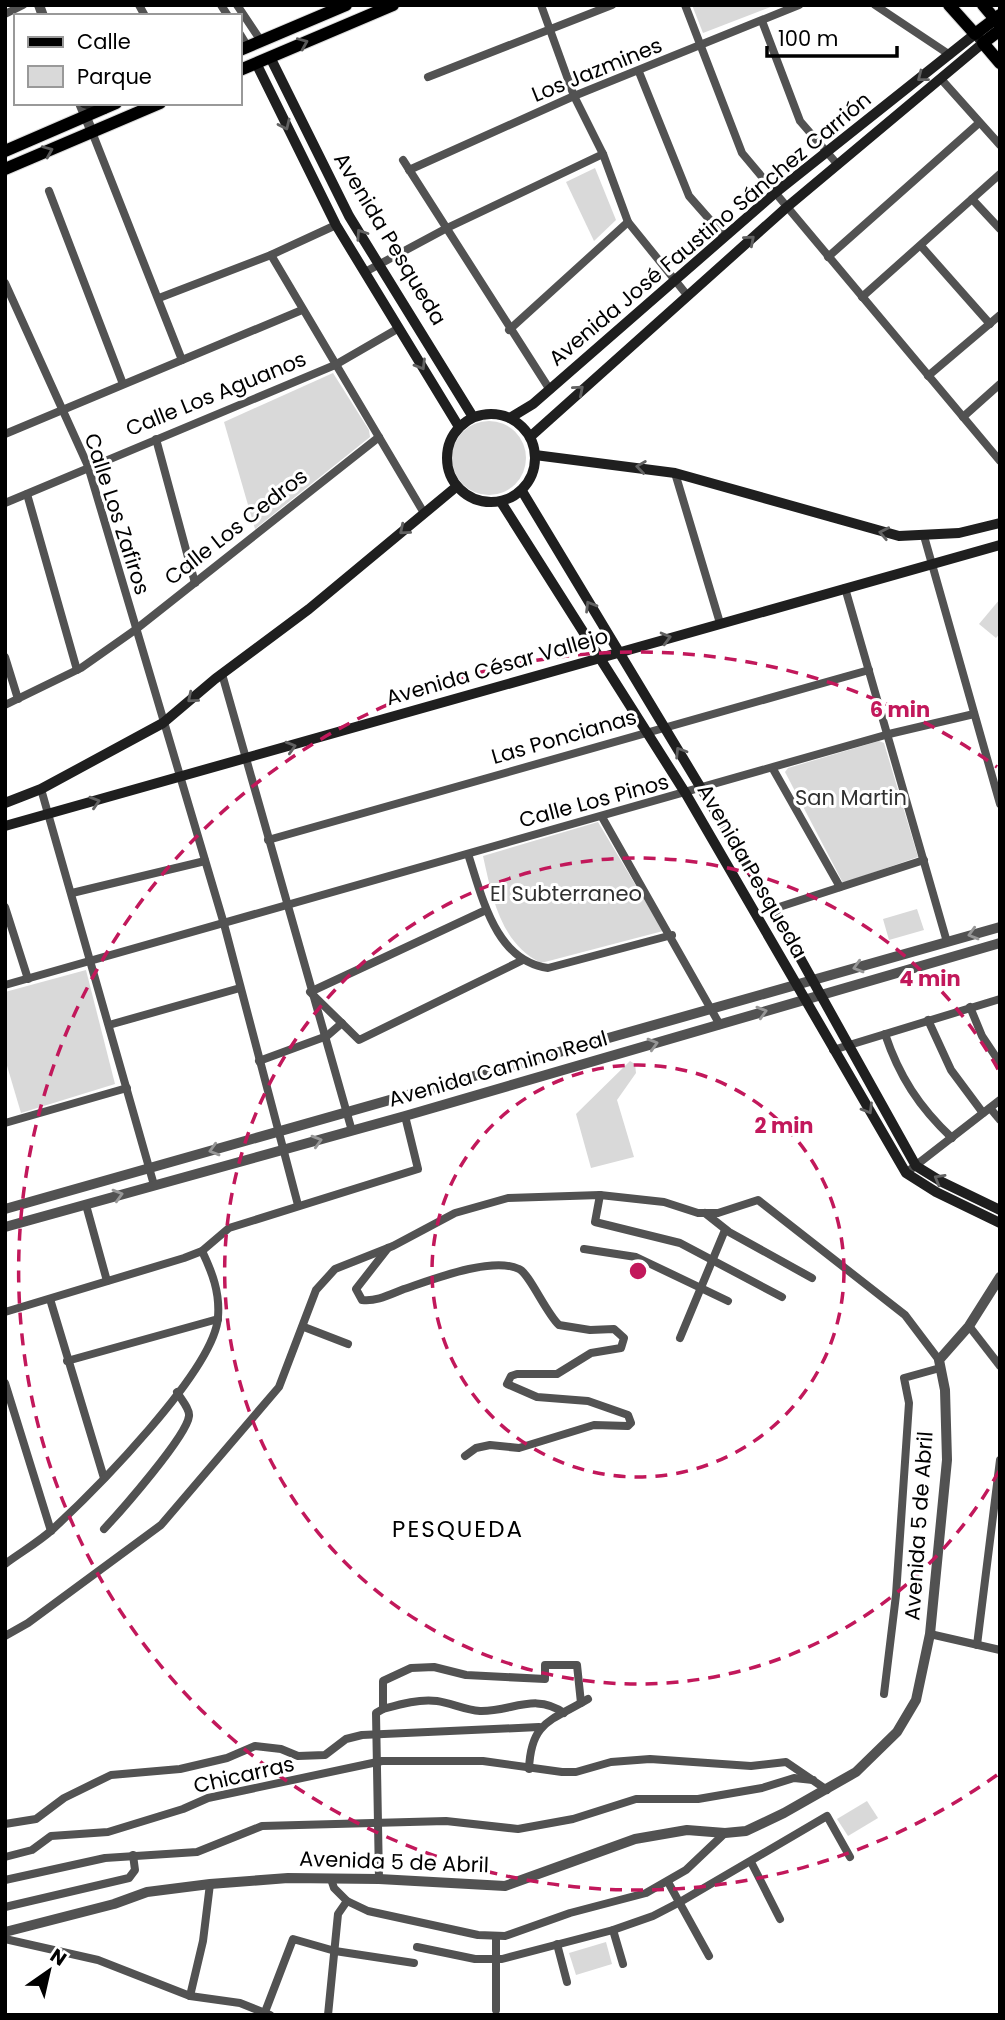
<svg xmlns="http://www.w3.org/2000/svg" width="1005" height="2020" font-family="Poppins,sans-serif">
<rect width="100%" height="100%" fill="#fff"/>
<g fill="#d9d9d9">
<polygon points="692,5 776,5 703,33"/>
<polygon points="595,168 616,220 594,241 566,182"/>
<polygon points="333,373 369,430 370,437 255,529 224,422"/>
<circle cx="489" cy="458" r="37"/>
<polygon points="1000,599 1000,633 996,638 979,624"/>
<polygon points="879,741 884,743 918,857 843,883 785,772 788,768"/>
<path d="M598,822L663,931L541,963C500,943 492,896 483,856Z"/>
<polygon points="917,909 924,930 889,940 883,919"/>
<polygon points="86,970 115,1084 21,1113 5,1059 5,992"/>
<polygon points="630,1061 635,1064 636,1073 617,1100 634,1157 591,1168 576,1114"/>
<polygon points="867,1801 878,1818 848,1836 837,1819"/>
<polygon points="606,1942 612,1964 576,1975 569,1953"/>
</g>
<g fill="none" stroke-linecap="round" stroke-linejoin="round">
<g stroke="#dbdbdb" stroke-width="14">
<g id="primary">
<polyline points="949,5 975,34 1000,15"/>
<polyline points="983,5 999,24"/>
<polyline points="1000,30 983,43 1000,63"/>
<polyline points="240,50 346,5"/>
<polyline points="240,70 393,5"/>
<polyline points="5,151 116,103"/>
<polyline points="5,169 160,103"/>
</g>
</g>
<g stroke="#525252" stroke-width="8">
<polyline points="139,5 145,16"/>
<polyline points="221,5 228,16"/>
<polyline points="237,5 261,41"/>
<polyline points="541,5 574,96 603,154 628,222 687,295"/>
<polyline points="685,5 742,153 1000,461"/>
<polyline points="875,5 950,55"/>
<polyline points="5,14 23,5"/>
<polyline points="762,21 800,121 838,165"/>
<polyline points="240,34 248,47"/>
<polyline points="639,72 689,196 725,237"/>
<polyline points="428,77 612,5"/>
<polyline points="941,79 1000,145"/>
<polyline points="92,132 182,360"/>
<polyline points="403,160 550,390"/>
<polyline points="409,170 574,96 799,5"/>
<polyline points="49,191 123,384"/>
<polyline points="972,199 1000,229"/>
<polyline points="921,246 990,324"/>
<polyline points="271,255 424,513"/>
<polyline points="828,257 979,123"/>
<polyline points="365,272 447,228 603,154"/>
<polyline points="5,283 88,466 224,924 298,1205"/>
<polyline points="862,297 1000,174"/>
<polyline points="159,298 271,255 336,225"/>
<polyline points="509,330 628,222"/>
<polyline points="928,376 1000,315"/>
<polyline points="963,417 1000,384"/>
<polyline points="5,434 302,310"/>
<polyline points="156,439 195,583"/>
<polyline points="675,473 720,623"/>
<polyline points="27,494 77,670"/>
<polyline points="5,503 335,365 399,328"/>
<polyline points="924,536 1000,804"/>
<polyline points="845,588 947,942"/>
<polyline points="5,657 18,699"/>
<polyline points="222,674 352,1131"/>
<polyline points="5,705 81,668 135,630 379,437"/>
<polyline points="773,769 840,887"/>
<polyline points="41,789 154,1185"/>
<polyline points="602,817 720,1025"/>
<polyline points="268,840 869,670"/>
<path d="M468,854C482,896 495,961 548,968L672,935"/>
<polyline points="72,893 205,861"/>
<polyline points="5,907 28,979"/>
<polyline points="773,909 924,860"/>
<polyline points="486,910 310,992 359,1040 523,960"/>
<polyline points="5,985 889,734 974,714"/>
<polyline points="970,1007 982,1036 1000,1063"/>
<polyline points="928,1020 951,1070 983,1113"/>
<polyline points="109,1025 240,988"/>
<path d="M885,1034C899,1076 919,1107 952,1138"/>
<polyline points="833,1050 1000,999"/>
<polyline points="259,1061 327,1036 342,1023"/>
<polyline points="990,1108 1000,1120"/>
<polyline points="5,1123 127,1088"/>
<polyline points="906,1173 1000,1100"/>
<polyline points="600,1195 595,1222 680,1243 782,1297"/>
<polyline points="86,1205 107,1281"/>
<polyline points="705,1213 729,1232 812,1278"/>
<path d="M388,1248L356,1289L362,1300C376,1302 391,1294 404,1289C431,1280 492,1256 519,1269C529,1273 546,1313 559,1325L590,1330L614,1329L624,1338L621,1348L591,1353L557,1374H517L511,1376L507,1384L537,1397L588,1401L628,1415L631,1423L628,1426L594,1425L519,1448L490,1445L476,1448L465,1456"/>
<polyline points="584,1249 636,1257 728,1301"/>
<polyline points="50,1299 104,1478"/>
<polyline points="5,1312 184,1258 202,1251 229,1228 418,1169 405,1116"/>
<polyline points="969,1326 1000,1366"/>
<polyline points="304,1327 348,1344"/>
<polyline points="680,1338 725,1230"/>
<polyline points="67,1361 218,1319"/>
<polyline points="5,1383 51,1531"/>
<path d="M104,1529C120,1512 187,1436 189,1416C190,1409 180,1398 177,1392"/>
<path d="M5,1564C21,1552 39,1542 53,1529C93,1492 215,1370 218,1317C220,1292 212,1272 202,1251"/>
<polyline points="930,1634 1000,1650"/>
<polyline points="5,1636 28,1623 161,1525 279,1387 316,1290 335,1269 393,1246 455,1213 508,1198 600,1195 664,1202 698,1213 718,1213 758,1200 905,1315 939,1360"/>
<polyline points="977,1645 1000,1460"/>
<polyline points="884,1694 896,1595 909,1403 904,1378 940,1368"/>
<path d="M383,1709C401,1704 418,1699 437,1701C451,1703 465,1710 480,1711C511,1712 535,1692 564,1713"/>
<path d="M529,1769C531,1721 551,1721 588,1699"/>
<polyline points="5,1824 36,1819 64,1798 111,1775 180,1769 227,1758 255,1746 281,1749 298,1756 325,1755 346,1739 362,1735 539,1727"/>
<polyline points="5,1857 32,1850 51,1836 108,1832 183,1809 208,1798 382,1761 483,1761 562,1772 576,1772 611,1762 650,1759 751,1766 786,1762 827,1790"/>
<polyline points="751,1862 780,1919"/>
<polyline points="331,1879 334,1888 347,1901 368,1911 478,1935 505,1936 570,1913 646,1893 686,1870 725,1833"/>
<polyline points="379,1879 376,1713 383,1709 383,1681 411,1668 434,1667 466,1675 545,1679 545,1665 577,1665 581,1703"/>
<polyline points="5,1880 105,1858 197,1852 262,1826 446,1821 518,1829 573,1819 636,1799 698,1799 762,1788 794,1778 813,1780"/>
<polyline points="668,1882 709,1956"/>
<polyline points="5,1907 129,1878 135,1870 133,1855"/>
<polyline points="613,1930 623,1964"/>
<polyline points="496,1936 496,2010"/>
<polyline points="5,1939 98,1960 190,1996 240,2003 270,2015"/>
<polyline points="557,1944 567,1982"/>
<polyline points="417,1947 475,1959 502,1959 613,1930 653,1916 680,1902 827,1816 850,1857"/>
<polyline points="190,1996 203,1941 210,1884"/>
<polyline points="265,2012 293,1939 335,1951 414,1963"/>
<polyline points="328,2015 338,1914 347,1901"/>
</g>
<g stroke="#525252" stroke-width="10">
<polyline points="39,5 43,16"/>
<polyline points="80,103 92,132"/>
<polyline points="5,1209 1000,927"/>
<polyline points="5,1227 405,1116 1000,943"/>
<polyline points="5,1932 114,1904 147,1892 210,1884 288,1878 379,1879 505,1886 635,1839 687,1830 725,1833 746,1831 784,1813 856,1772 897,1732 916,1700 930,1634 947,1460 945,1390 939,1360 969,1326 1000,1277"/>
</g>
<g stroke="#1f1f1f" stroke-width="10">
<polyline points="270,57 349,216 473,417"/>
<polyline points="256,63 336,225 459,427"/>
<polyline points="84,103 104,109"/>
<circle cx="491" cy="458" r="44"/>
<polyline points="510,418 533,404 775,193 975,34 983,43 787,207 530,437"/>
<polyline points="535,455 675,473 899,536 959,533 1000,523"/>
<polyline points="522,491 760,886 916,1166 942,1182 1000,1210"/>
<polyline points="501,502 686,794 906,1173 936,1192 1000,1223"/>
<polyline points="5,803 41,789 163,723 215,679 309,609 456,487"/>
<polyline points="5,826 1000,545"/>
</g>
<use href="#primary" stroke="#000" stroke-width="12"/>
</g>
<defs><path id="oneway-chevron" d="M-2-3.5L2.5 0L-2 3.5" fill="none" stroke-width="1.6" stroke-linecap="round" stroke-linejoin="round" transform="scale(1.75)"/></defs>
<g stroke="#595959">
<use href="#oneway-chevron" transform="translate(303 43) rotate(-23)"/>
<use href="#oneway-chevron" transform="translate(48 151) rotate(-23)"/>
</g>
<g stroke="#626262">
<use href="#oneway-chevron" transform="translate(922 77) rotate(142)"/>
<use href="#oneway-chevron" transform="translate(285 125) rotate(65)"/>
<use href="#oneway-chevron" transform="translate(361 234) rotate(-124)"/>
<use href="#oneway-chevron" transform="translate(750 240) rotate(-41)"/>
<use href="#oneway-chevron" transform="translate(421 365) rotate(59)"/>
<use href="#oneway-chevron" transform="translate(579 390) rotate(-41)"/>
<use href="#oneway-chevron" transform="translate(641 467) rotate(-172)"/>
<use href="#oneway-chevron" transform="translate(404 530) rotate(140)"/>
<use href="#oneway-chevron" transform="translate(884 533) rotate(-169)"/>
<use href="#oneway-chevron" transform="translate(590 606) rotate(-121)"/>
<use href="#oneway-chevron" transform="translate(666 638) rotate(-15)"/>
<use href="#oneway-chevron" transform="translate(192 698) rotate(140)"/>
<use href="#oneway-chevron" transform="translate(291 747) rotate(-16)"/>
<use href="#oneway-chevron" transform="translate(680 752) rotate(-122)"/>
<use href="#oneway-chevron" transform="translate(95 802) rotate(-17)"/>
<use href="#oneway-chevron" transform="translate(868 1109) rotate(59)"/>
<use href="#oneway-chevron" transform="translate(939 1179) rotate(-150)"/>
</g>
<g stroke="#979797">
<use href="#oneway-chevron" transform="translate(973 934) rotate(164)"/>
<use href="#oneway-chevron" transform="translate(858 967) rotate(164)"/>
<use href="#oneway-chevron" transform="translate(762 1012) rotate(-16)"/>
<use href="#oneway-chevron" transform="translate(653 1044) rotate(-16)"/>
<use href="#oneway-chevron" transform="translate(317 1141) rotate(-16)"/>
<use href="#oneway-chevron" transform="translate(214 1150) rotate(164)"/>
<use href="#oneway-chevron" transform="translate(118 1195) rotate(-16)"/>
</g>
<g fill="none" stroke="#c2185b" stroke-width="3.5" stroke-dasharray="12 9">
<circle cx="638" cy="1271" r="206"/>
<path d="M999 1471A413 413 0 1 1 999 1071"/>
<path d="M997 1775A619 619 0 1 1 997 767"/>
</g>
<g text-anchor="middle" stroke-width="6" stroke-linejoin="round" paint-order="stroke">
<g font-size="21" fill="#000" stroke="#fff">
<text transform="translate(597 70) rotate(-22)" y="7">Los Jazmines</text>
<text transform="translate(710 229) rotate(-40)" y="7">Avenida José Faustino Sánchez Carrión</text>
<text transform="translate(390 239) rotate(59)" y="7">Avenida Pesqueda</text>
<text transform="translate(216 394) rotate(-22)" y="7">Calle Los Aguanos</text>
<text transform="translate(117 514) rotate(72)" y="7">Calle Los Zafiros</text>
<text transform="translate(236 527) rotate(-38)" y="7">Calle Los Cedros</text>
<text transform="translate(497 667) rotate(-16)" y="7">Avenida César Vallejo</text>
<text transform="translate(564 737) rotate(-16)" y="7">Las Poncianas</text>
<text transform="translate(594 801) rotate(-15)" y="7">Calle Los Pinos</text>
<text transform="translate(752 871) rotate(60)" y="7">Avenida Pesqueda</text>
<text transform="translate(498 1069) rotate(-16)" y="7">Avenida Camino Real</text>
<text transform="translate(919 1526) rotate(-86)" y="7">Avenida 5 de Abril</text>
<text transform="translate(244 1775) rotate(-13)" y="7">Chicarras</text>
<text transform="translate(394 1862) rotate(2)" y="7">Avenida 5 de Abril</text>
</g>
<g font-size="21" fill="#303030" stroke="#fff">
<text x="851" y="805">San Martin</text>
<text x="566" y="901">El Subterraneo</text>
</g>
<g font-size="23" letter-spacing="2" fill="#000" stroke="#fff">
<text x="458" y="1537">PESQUEDA</text>
</g>
</g>
<circle cx="638" cy="1271" r="10" fill="#c2185b" stroke="#fff" stroke-width="3.5"/>
<g font-size="21" text-anchor="middle" font-weight="bold" fill="#c2185b" stroke="#fff" stroke-width="6" stroke-linejoin="round" paint-order="stroke">
<text x="900" y="717">6 min</text>
<text x="930" y="986">4 min</text>
<text x="784" y="1133">2 min</text>
</g>
<rect width="1005" height="2020" fill="none" stroke="#000000" stroke-width="14"/>
<rect x="14" y="14" width="228" height="91" fill="#ffffff" stroke="#999999" stroke-width="2"/>
<rect x="28" y="37" width="35" height="10" fill="#000000" stroke="#999999" stroke-width="2"/>
<text x="77" y="49" font-size="21" fill="#000000">Calle</text>
<rect x="28" y="66" width="35" height="21" fill="#d9d9d9" stroke="#999999" stroke-width="2"/>
<text x="77" y="84" font-size="21" fill="#000000">Parque</text>
<g transform="translate(49 1971) rotate(34)" stroke="#ffffff" stroke-width="5" paint-order="stroke">
<path d="M0-5L12 26L0 18L-12 26Z" fill="#000000"/>
<text y="-10" font-size="19" font-weight="bold" text-anchor="middle" fill="#000000">N</text>
</g>
<path d="M767 46v10h130v-10" fill="none" stroke="#000000" stroke-width="3.5"/>
<text x="778" y="46" font-size="21" fill="#000000" stroke="#ffffff" stroke-width="5" paint-order="stroke">100 m</text>
</svg>
